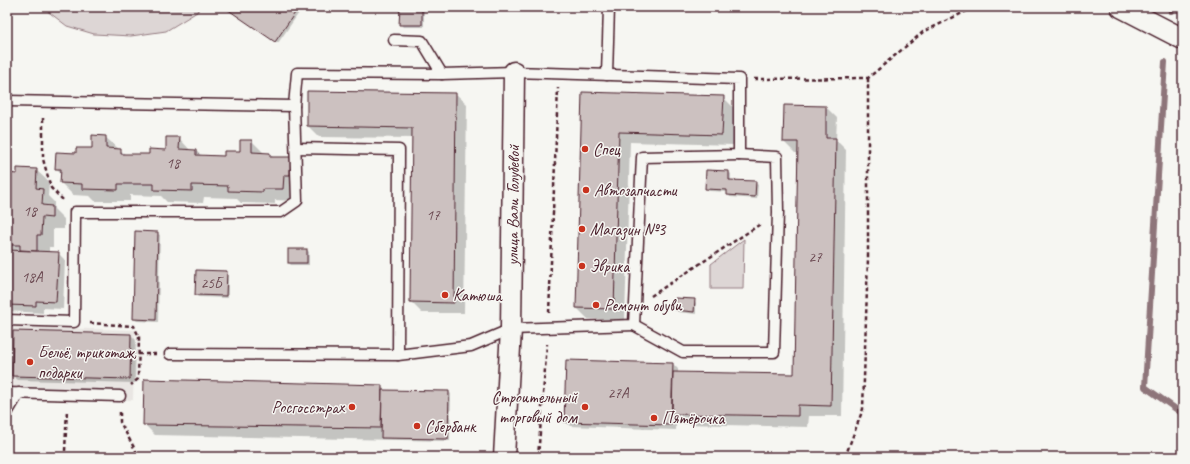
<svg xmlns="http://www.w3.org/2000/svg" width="1190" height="464" font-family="Caveat,sans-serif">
<rect width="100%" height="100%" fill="#f6f6f2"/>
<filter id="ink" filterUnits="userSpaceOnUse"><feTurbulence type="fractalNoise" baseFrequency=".025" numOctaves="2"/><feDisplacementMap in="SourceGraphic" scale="8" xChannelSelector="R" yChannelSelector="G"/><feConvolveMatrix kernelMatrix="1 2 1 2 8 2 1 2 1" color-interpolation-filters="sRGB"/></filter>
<g filter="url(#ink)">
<polygon fill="#e9e6e3" points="7,327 135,330 133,400 7,397"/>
<g fill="#ddd6d5" stroke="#947a80">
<polygon points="42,7 200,7 197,12 166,31 131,36 94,34 67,26"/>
<polygon points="744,239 743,289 711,289 711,264"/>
</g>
<g fill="#0003">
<polygon points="225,7 303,7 278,43"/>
<polygon points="401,7 424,7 424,27 403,27 400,24"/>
<polygon points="583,93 723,97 734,108 733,145 630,142 625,320 588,319 577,308"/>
<polygon points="456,94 467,104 464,313 422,313 411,302 413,138 319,137 308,126"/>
<polygon points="826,107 837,118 836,140 846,150 842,416 809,416 808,427 684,424 676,417 676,430 570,426 565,421 673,364 678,369 678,373 795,375 799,153 795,153 784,142"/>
<polygon points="105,137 126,155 150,155 167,151 179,138 191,151 196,151 202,156 225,157 241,152 252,141 264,153 270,154 274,158 290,158 302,171 302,187 295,187 295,201 275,200 275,204 241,203 236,198 204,197 203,203 167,202 161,196 130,195 130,201 95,201 90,196 73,195 61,183 62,174 56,168 77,154 93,149"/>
<polygon points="36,170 49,182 48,196 54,202 54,209 64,219 64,229 53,229 53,247 49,247 49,253 58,253 65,260 63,309 43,308 43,313 7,311 7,251 10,251 7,248 7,174 18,175"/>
<polygon points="729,172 731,174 731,181 755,182 758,185 757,199 730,197 728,192 709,191 706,189"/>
<polygon points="157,233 160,235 158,322 137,321 134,319"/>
<polygon points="307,250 309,252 309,265 291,265 289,263"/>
<polygon points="226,272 228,275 228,298 198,297 196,295"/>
<polygon points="694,300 696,303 696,314 678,312 676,310"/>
<polygon points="131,335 136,340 135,383 18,380 13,376"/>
<polygon points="381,386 386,391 449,392 451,394 450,441 155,435 144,424"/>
</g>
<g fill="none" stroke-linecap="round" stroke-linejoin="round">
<g stroke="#8e747a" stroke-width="6">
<polyline points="1171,11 1172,7"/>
<polyline points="1165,62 1145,387 1183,414"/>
</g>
</g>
<g fill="#ccc1c0" stroke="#4a1f2b">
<polygon points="224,7 299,7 275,42"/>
<polygon points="400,7 422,7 422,25 399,25"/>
<polygon points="307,91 456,93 454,303 410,302 412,128 307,126"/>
<polygon points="582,92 724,96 722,135 619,132 614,309 576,308"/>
<polygon points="784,105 826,106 826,138 836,138 831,406 798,405 798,416 672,414 673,372 794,374 798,142 783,142"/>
<polygon points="92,135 106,136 106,148 121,149 121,154 149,154 149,149 166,150 166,137 180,137 179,149 196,150 196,155 224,156 224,151 240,151 240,140 252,140 252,152 270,153 270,157 291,157 290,175 284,175 283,189 263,189 263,192 228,191 228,186 192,185 192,191 154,190 154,184 118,184 118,190 82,189 82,184 60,183 61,169 55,169 56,152 76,153 76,148 92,148"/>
<polygon points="17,168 37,169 36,188 43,189 42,205 52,206 52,218 42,217 41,235 37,235 37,251 20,250 20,245 7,245 7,173 17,174"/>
<polygon points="706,170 729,171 729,180 756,181 755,197 727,195 727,190 705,189"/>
<polygon points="135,231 158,232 156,320 133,319"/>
<rect x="288" y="249" width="19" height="14"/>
<polygon points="7,250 59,252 56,302 36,301 36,306 7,305"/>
<polygon points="196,270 227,271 226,296 195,295"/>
<polygon points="675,298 695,299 694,312 675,310"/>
<polygon points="13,331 131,334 130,379 12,376"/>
<polygon points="566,360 673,363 671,425 564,422"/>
<polygon points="144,379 382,385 381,428 143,425"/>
<polygon points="382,390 449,391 448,439 381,438"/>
</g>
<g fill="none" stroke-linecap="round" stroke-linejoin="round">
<g stroke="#4a1f2b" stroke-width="13">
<g id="lane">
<polyline points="394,40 422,41 442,74"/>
<polyline points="607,75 609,7"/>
<polyline points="7,101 294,106 297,73 442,74 514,72 739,79 739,155 642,157 634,325 511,329 471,346 398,355 170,354"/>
<polyline points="296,148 399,150 398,355"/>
<polyline points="7,320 74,322 75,212 281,212 297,201 294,106"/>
<polyline points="634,325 683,352 774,352 778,212 777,157 739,155"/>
<polyline points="7,393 120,396"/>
<polyline points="7,413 19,393"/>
</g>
</g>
<g stroke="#4a1f2b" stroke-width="23">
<g id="street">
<polyline points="1121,7 1183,39"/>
<path id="s1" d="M504,457L511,329L514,72"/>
</g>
</g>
<g stroke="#4a1f2b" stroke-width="2.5" stroke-dasharray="4 3" stroke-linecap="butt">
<polyline points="754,79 868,78 923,32 975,7"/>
<polyline points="43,118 43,159 51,188 65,202"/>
<polyline points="651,296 762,223"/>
<polyline points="549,313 558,88"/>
<polyline points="90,323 134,326 139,337 138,379 131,385"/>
<polyline points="138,354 156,354"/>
<polyline points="120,412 120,422 138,455"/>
<polyline points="65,451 67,409"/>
<polyline points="538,457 547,344"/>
<polyline points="845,457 863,409 868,258 868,78"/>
</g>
<use href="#lane" stroke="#f6f6f2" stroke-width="10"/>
<use href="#street" stroke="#f6f6f2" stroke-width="20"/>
</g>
</g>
<g fill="#c8321e" stroke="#f6f6f2" stroke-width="1.5">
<circle cx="585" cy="149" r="4"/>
<circle cx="586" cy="190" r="4"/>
<circle cx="582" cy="229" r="4"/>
<circle cx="582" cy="266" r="4"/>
<circle cx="445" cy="295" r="4"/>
<circle cx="596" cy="305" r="4"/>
<circle cx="30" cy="362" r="4"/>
<circle cx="352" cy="407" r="4"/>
<circle cx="585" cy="407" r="4"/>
<circle cx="654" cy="418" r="4"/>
<circle cx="417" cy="426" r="4"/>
</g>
<g text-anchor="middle" stroke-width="3" stroke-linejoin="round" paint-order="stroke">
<g font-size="15" fill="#6a4850">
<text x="173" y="168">18</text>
<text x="30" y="216">18</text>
<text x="433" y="220">17</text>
<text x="815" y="262">27</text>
<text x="32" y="282">18А</text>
<text x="211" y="288">25Б</text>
<text x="618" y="398">27А</text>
</g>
<g font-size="17" fill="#4a1f2b" stroke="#f6f6f2" text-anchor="start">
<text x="593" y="155">Спец</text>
<text x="594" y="196">Автозапчасти</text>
<text x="590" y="235">Магазин №3</text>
<text x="590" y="272">Эврика</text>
<text x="453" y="301">Катюша</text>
<text x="604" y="311">Ремонт обуви</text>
<text x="38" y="358">Бельё, трикотаж,<tspan x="38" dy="20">подарки</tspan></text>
<text x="577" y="403" text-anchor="end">Строительный<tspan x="577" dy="20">торговый дом</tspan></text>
<text x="344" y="413" text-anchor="end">Росгосстрах</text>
<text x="662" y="424">Пятёрочка</text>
<text x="425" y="432">Сбербанк</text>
</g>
<g font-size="17" fill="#4a1f2b" stroke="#f6f6f2">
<text dy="6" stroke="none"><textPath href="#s1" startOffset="252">улица Вали Голубевой</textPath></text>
</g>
</g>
<rect width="1190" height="464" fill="none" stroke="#f6f6f2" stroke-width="24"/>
<rect x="12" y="12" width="1166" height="440" fill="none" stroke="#4a1f2b" stroke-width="1.5" filter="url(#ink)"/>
</svg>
